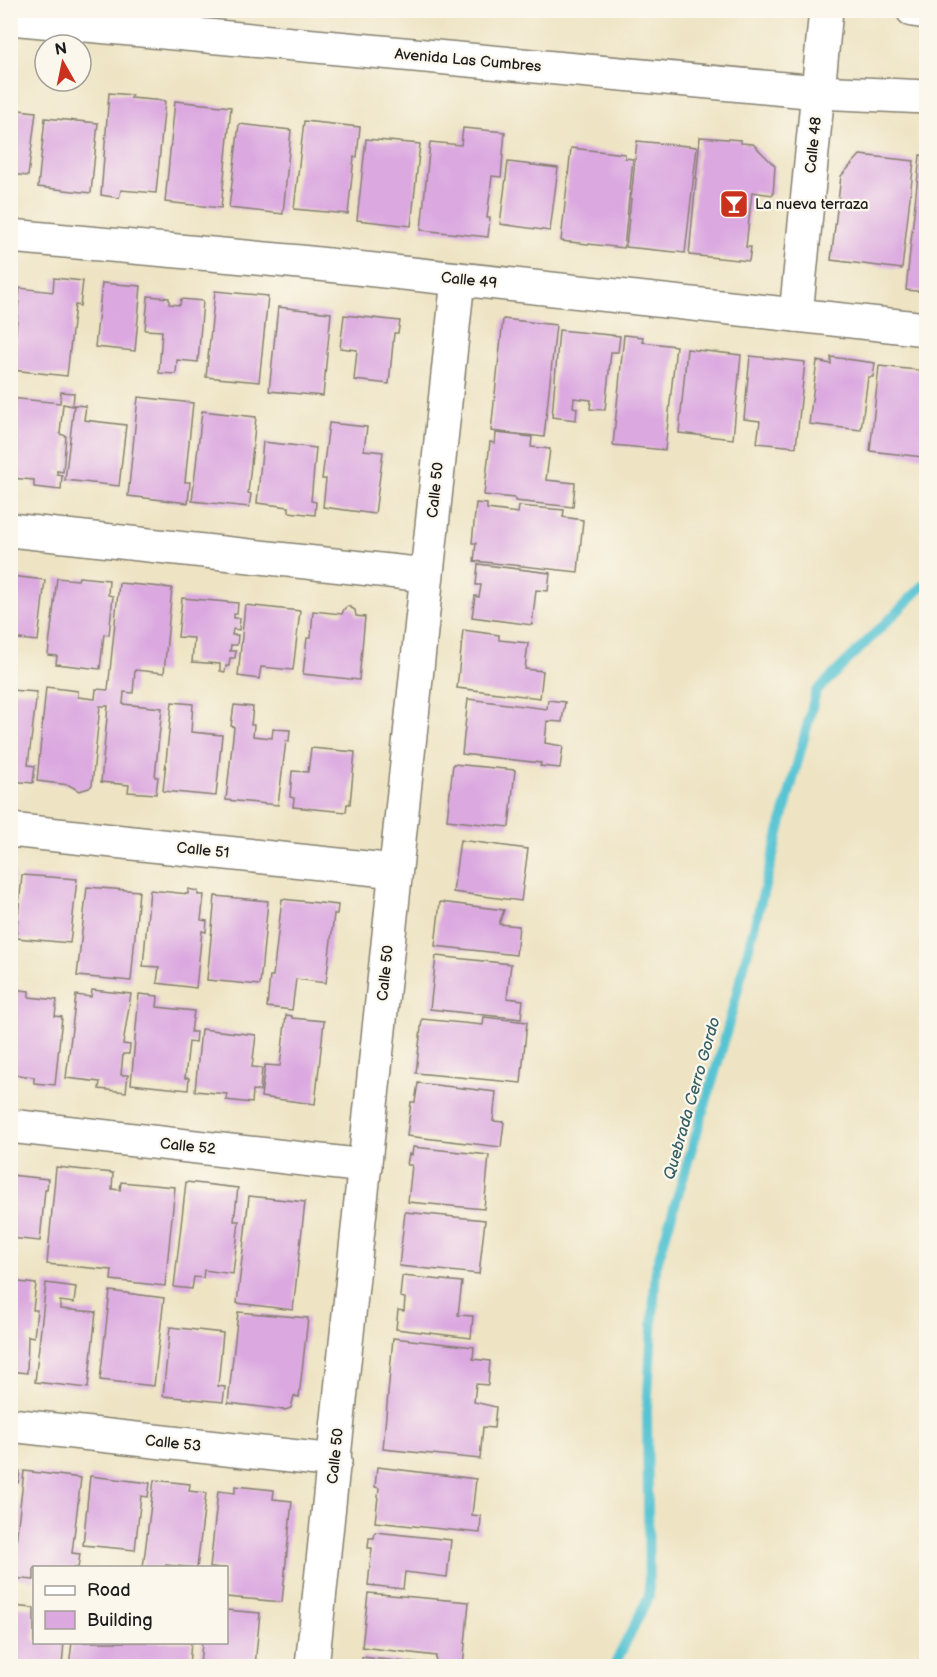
<svg xmlns="http://www.w3.org/2000/svg" width="937" height="1677" font-family="'Balsamiq Sans',sans-serif">
<rect width="100%" height="100%" fill="#fbf7ec"/>
<filter id="ink" filterUnits="userSpaceOnUse"><feTurbulence type="fractalNoise" baseFrequency=".0167" numOctaves="2"/><feDisplacementMap in="SourceGraphic" scale="12" xChannelSelector="R" yChannelSelector="G"/><feConvolveMatrix kernelMatrix="1 2 1 2 8 2 1 2 1" color-interpolation-filters="sRGB"/></filter>
<filter id="wash" filterUnits="userSpaceOnUse"><feTurbulence type="fractalNoise" baseFrequency=".008" numOctaves="4" result="noise"/><feDisplacementMap in="SourceGraphic" scale="24" xChannelSelector="R" yChannelSelector="G"/><feGaussianBlur stdDeviation="1.35" result="paint"/><feColorMatrix in="noise" values="0 0 0 0 0 0 0 0 0 0 0 0 0 0 0 0 0 1.4 0 .05"/><feComposite in="paint" operator="in"/></filter>
<g filter="url(#wash)">
<rect width="100%" height="100%" fill="#eee4c4"/>
<g fill="none" stroke-linecap="round" stroke-linejoin="round">
<polyline stroke="#58c4d3" stroke-width="10" points="614,1666 649,1596 647,1409 656,1267 722,1049 816,692 926,583"/>
</g>
<g id="blocks">
<g fill="#dba9e0">
<polygon points="109,93 132,95 131,98 165,101 156,193 121,190 119,198 101,195"/>
<polygon points="175,101 231,107 221,208 165,202"/>
<polygon points="10,109 36,112 28,176 10,174"/>
<polygon points="45,118 98,123 91,193 38,187"/>
<polygon points="304,121 360,127 357,157 354,157 348,214 294,209"/>
<polygon points="239,124 291,130 283,214 229,208"/>
<polygon points="463,128 505,132 501,177 492,176 487,218 490,218 488,237 421,230 430,142 461,145"/>
<polygon points="700,137 741,140 741,143 753,144 775,166 773,195 752,192 746,247 751,247 749,261 689,255"/>
<polygon points="366,139 420,144 411,226 357,220"/>
<polygon points="637,141 697,147 685,253 626,247"/>
<polygon points="571,148 625,154 625,158 633,159 624,248 561,241"/>
<polygon points="860,155 914,161 902,269 831,260 841,176"/>
<polygon points="920,155 926,156 926,292 906,290"/>
<polygon points="508,162 558,168 550,231 500,224"/>
<polygon points="54,278 83,281 80,306 75,305 67,376 12,370 20,288 53,292"/>
<polygon points="102,283 141,286 135,351 95,347"/>
<polygon points="215,291 268,296 259,382 206,377"/>
<polygon points="148,296 169,298 169,304 180,305 181,299 203,301 198,362 177,360 176,374 159,373 162,331 145,330"/>
<polygon points="278,307 331,313 323,396 269,391"/>
<polygon points="344,315 400,321 398,333 394,333 389,384 354,380 357,350 340,348"/>
<polygon points="503,319 556,325 544,437 491,431"/>
<polygon points="559,330 620,336 618,352 611,352 605,410 590,409 591,400 574,398 573,407 577,408 576,420 552,417"/>
<polygon points="624,335 643,337 642,342 676,346 665,450 613,445"/>
<polygon points="687,349 741,355 733,439 679,433"/>
<polygon points="750,356 805,362 796,447 757,443 760,421 744,419"/>
<polygon points="831,357 875,363 873,377 868,377 861,430 809,424 817,361 831,364"/>
<polygon points="879,366 926,371 926,430 923,457 870,451"/>
<polygon points="61,392 74,393 73,406 63,404 60,434 66,436 63,472 57,471 57,474 62,475 61,490 34,487 34,480 10,478 10,398 60,403"/>
<polygon points="138,397 193,403 185,482 190,482 188,503 128,496"/>
<polygon points="74,405 86,406 84,420 126,425 119,486 65,480"/>
<polygon points="202,411 256,417 248,493 251,494 249,507 192,501"/>
<polygon points="329,423 367,427 364,450 383,452 375,514 323,507 326,479 322,479"/>
<polygon points="496,433 532,437 531,447 550,449 546,480 575,483 573,507 515,501 515,498 484,495 490,442 495,443"/>
<polygon points="263,442 316,448 311,501 316,502 315,515 289,512 289,507 257,503"/>
<polygon points="476,503 487,504 487,509 518,513 519,506 564,510 563,517 583,520 578,572 474,561 476,543 472,543"/>
<polygon points="478,564 550,573 548,591 536,590 532,625 472,617 475,596 479,597 481,585 476,585"/>
<polygon points="10,576 45,580 38,641 10,638"/>
<polygon points="79,577 109,580 108,595 113,596 109,635 104,634 100,669 56,664 57,656 48,655 57,578 78,580"/>
<polygon points="119,583 172,588 164,673 135,670 133,693 124,692 123,704 162,708 155,777 158,777 156,794 128,792 129,785 101,782 108,706 100,706 92,785 89,788 79,791 69,785 37,781 46,687 78,691 78,697 95,699 96,689 108,690"/>
<polygon points="182,598 238,603 237,614 234,614 234,618 240,618 239,630 233,629 232,635 238,635 237,645 231,645 230,651 236,651 235,658 230,658 229,666 226,666 225,672 220,671 220,664 192,662 194,638 178,637"/>
<polygon points="245,605 300,611 293,670 261,667 259,679 238,676"/>
<polygon points="348,606 355,610 356,616 365,617 359,680 303,674 307,638 311,638 313,611 342,614 344,609"/>
<polygon points="463,630 499,635 499,640 528,643 525,669 543,671 540,698 457,688"/>
<polygon points="10,690 37,692 28,765 35,766 33,783 10,781"/>
<polygon points="468,699 547,709 548,700 565,702 562,722 547,721 545,743 563,746 560,768 540,766 541,763 462,754"/>
<polygon points="172,702 193,704 191,732 222,735 216,796 163,791"/>
<polygon points="234,705 253,707 251,725 254,725 253,736 272,738 273,729 290,730 289,741 286,741 278,805 226,800 234,727 231,726"/>
<polygon points="311,748 355,752 350,804 347,804 346,812 293,807 294,798 290,797 292,771 308,772"/>
<polygon points="453,764 515,770 509,827 447,820"/>
<polygon points="460,840 528,849 521,901 453,892"/>
<polygon points="10,872 15,872 12,899 10,899"/>
<polygon points="22,875 77,879 70,943 16,938"/>
<polygon points="87,887 139,891 131,981 77,976"/>
<polygon points="188,889 198,891 198,895 204,895 201,920 207,921 206,932 202,931 196,988 157,983 159,967 143,966 150,890 188,894"/>
<polygon points="215,896 268,901 260,985 207,980"/>
<polygon points="282,899 338,905 337,914 334,914 326,983 296,979 292,1010 267,1007 270,976 273,976"/>
<polygon points="440,902 504,910 499,924 519,926 516,955 435,946"/>
<polygon points="436,956 511,964 507,998 523,1000 521,1019 430,1009"/>
<polygon points="12,989 29,991 29,997 57,1000 55,1016 62,1017 55,1085 34,1083 34,1077 10,1074"/>
<polygon points="92,990 131,994 123,1044 130,1045 129,1054 123,1054 121,1075 128,1075 126,1092 99,1089 100,1082 66,1078 76,995 91,997"/>
<polygon points="139,994 158,996 157,1007 194,1011 191,1032 196,1032 195,1043 189,1042 185,1078 189,1078 188,1090 131,1084"/>
<polygon points="286,1015 292,1016 292,1018 324,1021 315,1104 261,1097 265,1065 280,1066"/>
<polygon points="484,1017 527,1022 521,1083 416,1073 422,1019 483,1025"/>
<polygon points="201,1029 256,1035 252,1067 262,1068 260,1091 253,1090 252,1103 226,1100 227,1094 195,1091"/>
<polygon points="418,1083 496,1092 493,1121 504,1122 501,1147 407,1136 411,1102 415,1102"/>
<polygon points="413,1147 489,1155 484,1209 408,1202 412,1165 407,1165 409,1154 412,1155"/>
<polygon points="56,1167 113,1173 112,1189 120,1190 121,1182 175,1187 165,1286 111,1280 112,1270 47,1264"/>
<polygon points="10,1175 48,1179 47,1190 45,1190 40,1241 10,1238"/>
<polygon points="186,1182 238,1188 234,1221 239,1221 233,1274 204,1270 203,1278 194,1277 192,1289 174,1287"/>
<polygon points="249,1196 305,1202 293,1310 237,1303"/>
<polygon points="405,1212 485,1220 479,1274 399,1266"/>
<polygon points="402,1276 462,1282 458,1315 473,1316 471,1338 396,1329 398,1310 404,1311 405,1298 400,1297"/>
<polygon points="10,1281 36,1284 33,1310 37,1310 34,1337 28,1336 27,1373 10,1371"/>
<polygon points="46,1283 76,1287 74,1303 60,1301 60,1309 96,1312 88,1388 35,1382"/>
<polygon points="110,1291 164,1298 154,1386 100,1380"/>
<polygon points="238,1312 308,1318 299,1397 294,1396 291,1408 285,1410 228,1403"/>
<polygon points="170,1327 223,1333 218,1386 225,1387 223,1402 163,1396"/>
<polygon points="393,1338 474,1347 473,1359 490,1361 488,1385 476,1384 474,1402 496,1407 494,1428 483,1427 480,1459 383,1449"/>
<polygon points="377,1467 476,1479 472,1515 481,1516 480,1533 375,1522 379,1488 375,1487"/>
<polygon points="10,1470 20,1471 18,1483 13,1482 12,1496 10,1496"/>
<polygon points="24,1471 81,1478 72,1553 80,1554 78,1568 34,1568 34,1580 12,1578"/>
<polygon points="90,1476 150,1483 148,1497 141,1496 135,1550 83,1545"/>
<polygon points="154,1480 190,1484 189,1491 206,1493 197,1568 166,1565 166,1568 143,1568"/>
<polygon points="235,1486 274,1490 273,1499 292,1501 282,1602 226,1597 226,1568 210,1568 218,1491 235,1493"/>
<polygon points="375,1532 451,1540 447,1577 405,1572 403,1589 368,1585 372,1548 368,1548 369,1538 374,1538"/>
<polygon points="368,1593 469,1602 463,1666 435,1666 436,1656 362,1647"/>
<polygon points="12,1606 34,1608 34,1642 64,1642 62,1666 10,1666"/>
<polygon points="226,1610 260,1613 255,1666 200,1666 202,1642 226,1642"/>
<polygon points="72,1642 191,1642 189,1666 69,1666"/>
<polygon points="362,1657 431,1665 431,1666 361,1666"/>
</g>
</g>
</g>
<g filter="url(#ink)">
<use href="#blocks" fill-opacity="0" stroke="#858070" stroke-width="1.5"/>
<g fill="none" stroke-linecap="round" stroke-linejoin="round">
<g stroke="#858070" stroke-width="36">
<g id="minor">
<polyline points="913,10 926,12"/>
<polyline points="10,18 818,92 926,97"/>
<polyline points="10,236 300,262 926,329"/>
<polyline points="796,315 826,10"/>
<polyline points="10,530 426,575"/>
<polyline points="10,830 395,871"/>
<polyline points="10,1126 365,1166"/>
<polyline points="10,1425 335,1461"/>
<polyline points="312,1666 458,279"/>
</g>
</g>
<use href="#minor" stroke="#fff" stroke-width="33"/>
</g>
</g>
<defs>
<g id="bar-square" transform="scale(1.5)"><rect x="-9" y="-9" width="18" height="18" rx="4" fill="#c8321e" stroke="#fbf7ec"/><path d="M-6-5H6L.8 .8V4.5H3.5V6h-7V4.5H-.8V.8Z" fill="#fff"/></g>
</defs>
<g fill-rule="evenodd">
<use href="#bar-square" x="734" y="204"/>
</g>
<g text-anchor="middle" stroke-width="4.5" stroke-linejoin="round" paint-order="stroke">
<g font-size="15" fill="#1c1c1c" stroke="#fbf7ec">
<text transform="translate(468 60) rotate(5)" y="5">Avenida Las Cumbres</text>
<text transform="translate(813 145) rotate(-84)" y="5">Calle 48</text>
<text transform="translate(469 280) rotate(6)" y="5">Calle 49</text>
<text transform="translate(435 490) rotate(-84)" y="5">Calle 50</text>
<text transform="translate(203 850) rotate(6)" y="5">Calle 51</text>
<text transform="translate(385 973) rotate(-84)" y="5">Calle 50</text>
<text transform="translate(188 1146) rotate(6)" y="5">Calle 52</text>
<text transform="translate(173 1443) rotate(6)" y="5">Calle 53</text>
<text transform="translate(335 1456) rotate(-84)" y="5">Calle 50</text>
</g>
<g font-size="15" fill="#1c1c1c" stroke="#fbf7ec" text-anchor="start">
<text x="755" y="209">La nueva terraza</text>
</g>
<g font-size="16" font-style="italic" fill="#345f65" stroke="#fbf7ec">
<text transform="translate(691 1098) rotate(-74)" y="6">Quebrada Cerro Gordo</text>
</g>
</g>
<rect width="937" height="1677" fill="none" stroke="#fbf7ec" stroke-width="36"/>
<rect x="33" y="1566" width="195" height="78" fill="#fbf7ec" stroke="#a29f99" stroke-width="1.5"/>
<rect x="45" y="1586" width="30" height="9" fill="#ffffff" stroke="#a29f99" stroke-width="1.5"/>
<text x="87" y="1596" font-size="18" fill="#1c1c1c">Road</text>
<rect x="45" y="1611" width="30" height="18" fill="#dba9e0" stroke="#a29f99" stroke-width="1.5"/>
<text x="87" y="1626" font-size="18" fill="#1c1c1c">Building</text>
<g transform="translate(63 63) rotate(351)"><circle r="28" fill="#fbf7ec" stroke="#a29f99" stroke-width="1.5"/>
<path d="M0-4.5L10 22L0 15L-10 22Z" fill="#c8321e"/>
<text y="-9" font-size="16" font-weight="bold" text-anchor="middle" fill="#1c1c1c">N</text>
</g>
</svg>
